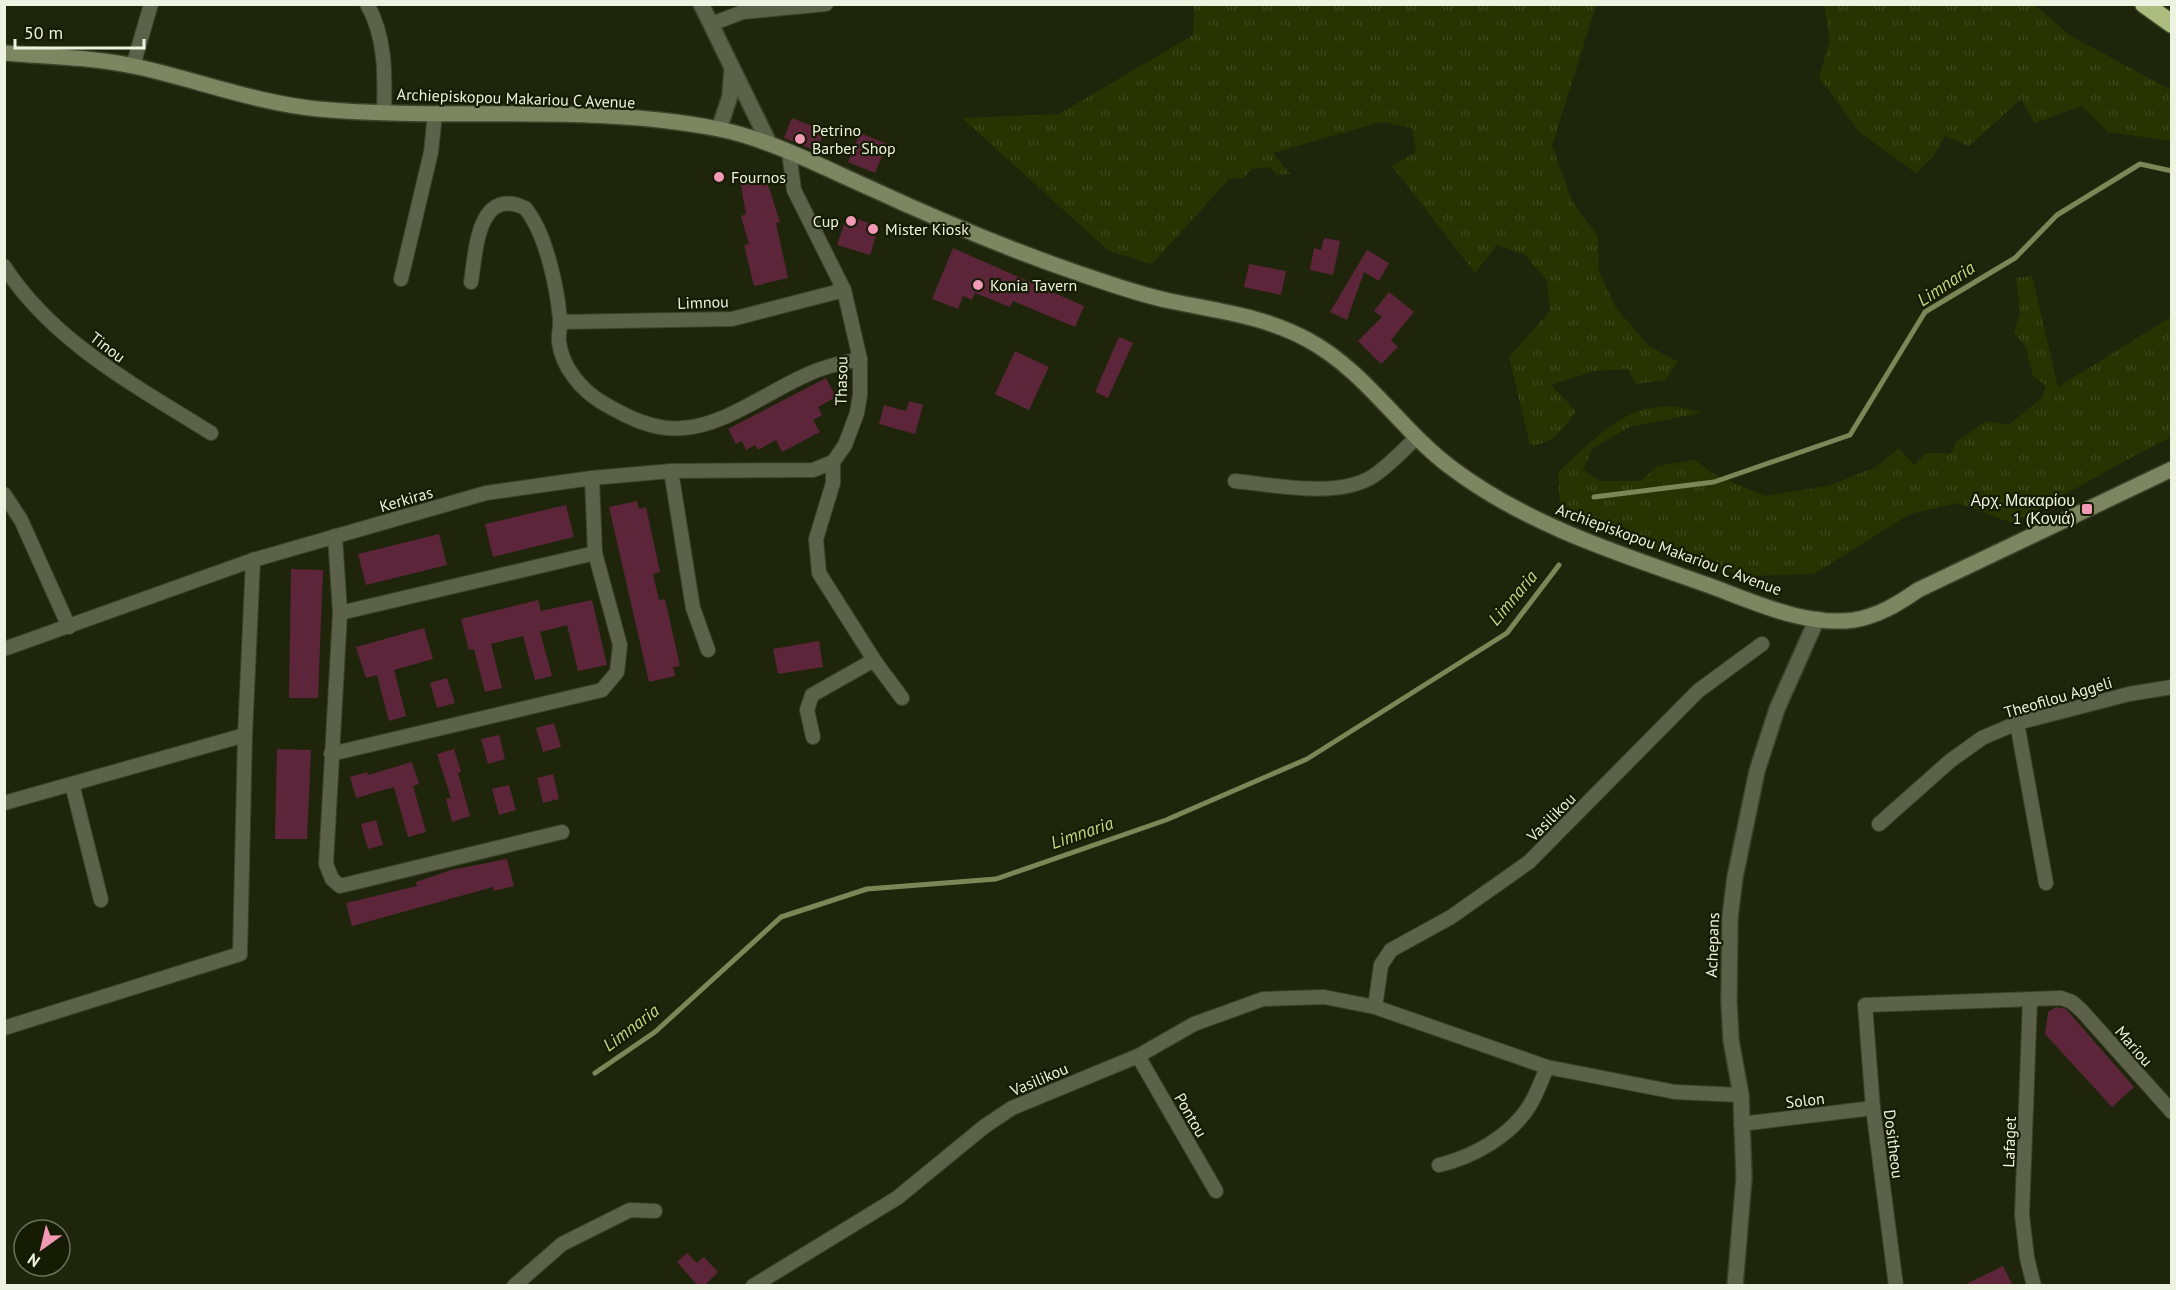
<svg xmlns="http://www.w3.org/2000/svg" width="2176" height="1290" font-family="'PT Sans',sans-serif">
<defs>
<pattern id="grass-tufts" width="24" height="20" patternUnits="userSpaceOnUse" patternTransform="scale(1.5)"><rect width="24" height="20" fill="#293201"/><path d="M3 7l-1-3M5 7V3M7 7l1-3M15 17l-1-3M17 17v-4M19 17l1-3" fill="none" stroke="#3e461a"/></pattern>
</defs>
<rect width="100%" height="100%" fill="#1f250b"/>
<g fill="url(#grass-tufts)">
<path d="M1194,5H1596L1552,146L1573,203L1598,236L1599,271L1616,308L1649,346L1678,362L1665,380L1636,384L1628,369L1594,371L1551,385L1576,411C1564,428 1553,445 1530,445L1509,357L1550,311L1547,281L1525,255L1497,245L1475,273L1392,166L1416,152L1412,128L1381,122L1273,153L1290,174L1277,175L1269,167L1251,169L1244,178L1229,179L1152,264L1109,251L962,118L1059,114L1193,35Z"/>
<polygon points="1824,5 2035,5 2071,36 2171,90 2171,141 2108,132 2082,106 2035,123 2021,99 1969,146 1945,136 1933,157 1916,173 1859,132 1819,77 1830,40"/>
<path d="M2032,276L2058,387L2171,317V437C2117,464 2066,495 2012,523L1958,503L1910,514L1814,574L1745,576L1634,543L1560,507L1558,472C1601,433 1638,389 1701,413L1629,427L1592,449L1583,470L1600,481H1640L1658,466L1694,460L1716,475L1765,496L1828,486L1876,467L1899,448L1914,465L1926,453H1952L1955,443L1986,421L2008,425L2042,398L2046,386L2033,376L2025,345L2014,333L2020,312L2016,278Z"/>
</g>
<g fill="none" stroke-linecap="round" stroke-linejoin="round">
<g stroke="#7c8657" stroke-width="5">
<polyline points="1594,497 1714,482 1850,435 1925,312 2015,258 2057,215 2140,164 2172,171"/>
<polyline points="595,1073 655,1032 781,917 867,889 996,879 1166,820 1307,759 1507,633 1559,565"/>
</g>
</g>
<g fill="#5c2539">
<polygon points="792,118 825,131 816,151 784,138"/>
<polygon points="860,133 887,144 875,173 848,162"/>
<polygon points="764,172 780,222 776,223 788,278 754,286 744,245 749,244 741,216 746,214 740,181"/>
<polygon points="847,216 879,226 870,255 837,245"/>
<polygon points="1324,238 1340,241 1333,275 1310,270 1314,248 1321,250"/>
<polygon points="953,248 1084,306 1075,327 1013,301 1010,307 975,293 972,300 963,296 958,309 932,299"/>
<polygon points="1367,250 1389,263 1379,281 1364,272 1347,320 1330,312"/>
<polygon points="1249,264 1286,271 1281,295 1244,287"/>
<polygon points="1389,292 1414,312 1391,340 1398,347 1381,364 1358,341 1382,317 1374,311"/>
<polygon points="1119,337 1133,343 1108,398 1095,392"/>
<polygon points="1015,351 1049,367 1029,410 995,394"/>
<polygon points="826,378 836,397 818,407 822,415 813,420 820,432 782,452 776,440 758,450 755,445 746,450 742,441 736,444 728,429"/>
<polygon points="909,401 923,405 915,434 879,424 884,405 906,411"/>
<polygon points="637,501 639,509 646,507 660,572 653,574 659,600 665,599 680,666 673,667 675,676 649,682 609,507"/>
<polygon points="566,505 574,537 493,557 485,524"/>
<polygon points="439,534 447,565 366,585 358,554"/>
<polygon points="291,569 323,570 318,698 289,698"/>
<polygon points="538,600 541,611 592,600 607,665 578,671 567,625 540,632 552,676 535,680 523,636 491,644 502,688 485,692 474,649 469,650 461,619"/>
<polygon points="424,628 433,659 394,670 406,716 389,721 377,675 366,678 356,647"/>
<polygon points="819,641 823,667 778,674 773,649"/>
<polygon points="447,678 455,703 437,708 430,683"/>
<polygon points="554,723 561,747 543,752 536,728"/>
<polygon points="499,735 505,759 488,764 481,739"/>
<polygon points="277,749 311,750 307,839 275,839"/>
<polygon points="454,749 461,772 458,773 470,816 452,822 446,799 451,798 437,754"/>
<polygon points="412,762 419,784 413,786 426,832 408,837 394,787 356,798 350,777 367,772 368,775"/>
<polygon points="553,774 559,799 543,803 537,778"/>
<polygon points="509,785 516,810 499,815 492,789"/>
<polygon points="376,820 383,845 368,849 361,824"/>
<polygon points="507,859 514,886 494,891 493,887 352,926 346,903 417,886 416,882 451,870"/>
<polygon points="2056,1007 2066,1009 2134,1087 2112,1107 2045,1034 2048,1012"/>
<polygon points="687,1253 697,1263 704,1257 718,1272 704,1286 698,1286 677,1262"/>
<polygon points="2003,1266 2013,1286 1962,1286"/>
</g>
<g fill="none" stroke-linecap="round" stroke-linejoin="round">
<g stroke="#3c4229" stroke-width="16">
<g id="minor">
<path d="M367,4C386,37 385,75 384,112"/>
<polyline points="711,24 743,12 826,4"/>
<polyline points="133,66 151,4"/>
<polyline points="789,152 794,190 844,290 860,359 860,395 857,413 845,445 833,462 833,483 816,539 819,573 876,663 902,698"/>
<path d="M4,266C53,342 136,386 211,433"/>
<polyline points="401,279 431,152 435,114"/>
<path d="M471,282C476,252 477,186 525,208C546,233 557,287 560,319C561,327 558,335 559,342C562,367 581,390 603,403C627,417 654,431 683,428C723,426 768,392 804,376C822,367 841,363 860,359"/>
<polyline points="560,322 732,319 844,290"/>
<polyline points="671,471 693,608 708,650"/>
<path d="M1235,481C1274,485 1334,498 1370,478C1387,468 1401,452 1416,438"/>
<polyline points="4,494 21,520 69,627"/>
<polyline points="335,536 340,613 326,864 332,879 340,886 562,832"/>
<polyline points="340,613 595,553"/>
<polyline points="4,649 253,560 486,493 592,478 671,471 813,470 833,462"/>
<polyline points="2017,723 2046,883"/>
<polyline points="813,737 807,710 812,695 874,660"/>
<polyline points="331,754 602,690 617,672 620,645 595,553 592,478"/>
<polyline points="72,784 101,900"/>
<polyline points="4,803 245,735"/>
<polyline points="1879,824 1950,761 1982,738 2017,723 2129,694 2172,687"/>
<polyline points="2030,999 2022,1215 2027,1258 2034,1286"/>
<polyline points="1375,1007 1381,965 1391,950 1451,917 1529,862 1698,691 1762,644"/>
<polyline points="4,1028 240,954 245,735 253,560"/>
<polyline points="1138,1056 1216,1191"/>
<polyline points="1741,1124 1873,1108"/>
<path d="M1439,1165C1473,1157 1511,1136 1530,1105C1537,1093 1542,1080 1547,1067"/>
<polyline points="514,1286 562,1244 630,1210 655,1211"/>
<polyline points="753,1286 897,1198 985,1126 1012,1108 1138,1056 1194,1024 1263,999 1324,997 1375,1007 1547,1067 1675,1092 1741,1095"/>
<polyline points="1896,1286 1873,1108 1865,1005 2061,998 2072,1002 2082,1011 2172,1112"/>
</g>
</g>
<g stroke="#3c4229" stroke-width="18">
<g id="tertiary">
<polyline points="701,4 769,143"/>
<polyline points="719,129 730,96 732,68"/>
<polyline points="1735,1286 1744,1178 1741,1095 1731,1040 1729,1002 1730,917 1735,877 1757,771 1777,709 1817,619"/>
</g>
</g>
<g stroke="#3c4229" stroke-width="18">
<path id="secondary" d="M4,53C48,57 94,57 138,67C197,80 257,103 318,109C451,121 587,103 719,129C772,140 822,167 872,189C937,219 1003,247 1072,271C1104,282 1137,294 1170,301C1218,311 1264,316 1308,340C1367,372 1400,430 1453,469C1528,525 1617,553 1705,584C1750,600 1804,627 1854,620C1878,616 1898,604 1918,590L2172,469"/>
</g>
<g stroke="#3c4229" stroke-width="21">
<polyline id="motorway" points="2144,4 2172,24"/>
</g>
<use href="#minor" stroke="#5c624a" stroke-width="14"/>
<use href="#tertiary" stroke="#5c624a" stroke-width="15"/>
<use href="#secondary" stroke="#7c8660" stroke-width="15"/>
<use href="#motorway" stroke="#acbc7f" stroke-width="18"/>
</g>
<g fill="#f09ab5" stroke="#161b03" stroke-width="2">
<circle cx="800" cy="139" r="6"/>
<circle cx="719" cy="177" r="6"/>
<circle cx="851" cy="221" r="6"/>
<circle cx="873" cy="229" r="6"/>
<circle cx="978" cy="285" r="6"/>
<rect x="2081" y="503" width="12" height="12" rx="3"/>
</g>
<g text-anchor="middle" stroke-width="4.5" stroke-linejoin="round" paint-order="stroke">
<g font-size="16" fill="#edf2e1" stroke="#161b03">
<text transform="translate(516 98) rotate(2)" y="6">Archiepiskopou Makariou C Avenue</text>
<text transform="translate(703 302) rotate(-2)" y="6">Limnou</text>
<text transform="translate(108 347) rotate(37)" y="6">Tinou</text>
<text transform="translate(841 381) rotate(-89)" y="6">Thasou</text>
<text transform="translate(406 499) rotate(-16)" y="6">Kerkiras</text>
<text transform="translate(1669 549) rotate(20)" y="6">Archiepiskopou Makariou C Avenue</text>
<text transform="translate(2058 697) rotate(-16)" y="6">Theofilou Aggeli</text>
<text transform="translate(1551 817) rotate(-45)" y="6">Vasilikou</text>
<text transform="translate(1712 945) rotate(-88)" y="6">Achepans</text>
<text transform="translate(2134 1046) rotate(49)" y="6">Mariou</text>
<text transform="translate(1039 1079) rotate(-23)" y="6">Vasilikou</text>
<text transform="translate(1805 1100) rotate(-7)" y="6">Solon</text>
<text transform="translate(1191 1115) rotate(60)" y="6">Pontou</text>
<text transform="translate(2009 1142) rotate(-88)" y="6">Lafaget</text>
<text transform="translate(1894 1144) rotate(83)" y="6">Dositheou</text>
</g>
<g font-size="16" fill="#edf2e1" stroke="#161b03" text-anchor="start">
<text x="812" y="136">Petrino<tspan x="812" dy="18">Barber Shop</tspan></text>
<text x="731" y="183">Fournos</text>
<text x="839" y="227" text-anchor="end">Cup</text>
<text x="885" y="235">Mister Kiosk</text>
<text x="990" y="291">Konia Tavern</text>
<text x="2075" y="506" text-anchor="end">Αρχ. Μακαρίου<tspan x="2075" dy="18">1 (Κονιά)</tspan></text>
</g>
<g font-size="18" font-style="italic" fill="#c3d882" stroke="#161b03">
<text transform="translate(1946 284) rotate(-34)" y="6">Limnaria</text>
<text transform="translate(1513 598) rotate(-50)" y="6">Limnaria</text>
<text transform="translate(1082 833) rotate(-19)" y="6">Limnaria</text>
<text transform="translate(631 1028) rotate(-37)" y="6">Limnaria</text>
</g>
</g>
<rect width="2176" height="1290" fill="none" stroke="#edf2e1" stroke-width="12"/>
<g transform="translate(42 1248) rotate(214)"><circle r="28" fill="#161b03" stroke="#6c715c" stroke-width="1.5"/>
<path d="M0-4.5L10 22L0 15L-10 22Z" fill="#f09ab5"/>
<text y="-9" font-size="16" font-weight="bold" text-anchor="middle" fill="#edf2e1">N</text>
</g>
<path d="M15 39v9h129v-9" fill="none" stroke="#edf2e1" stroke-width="3"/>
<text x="24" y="39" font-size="18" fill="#edf2e1" stroke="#161b03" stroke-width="4.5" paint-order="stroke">50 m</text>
</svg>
